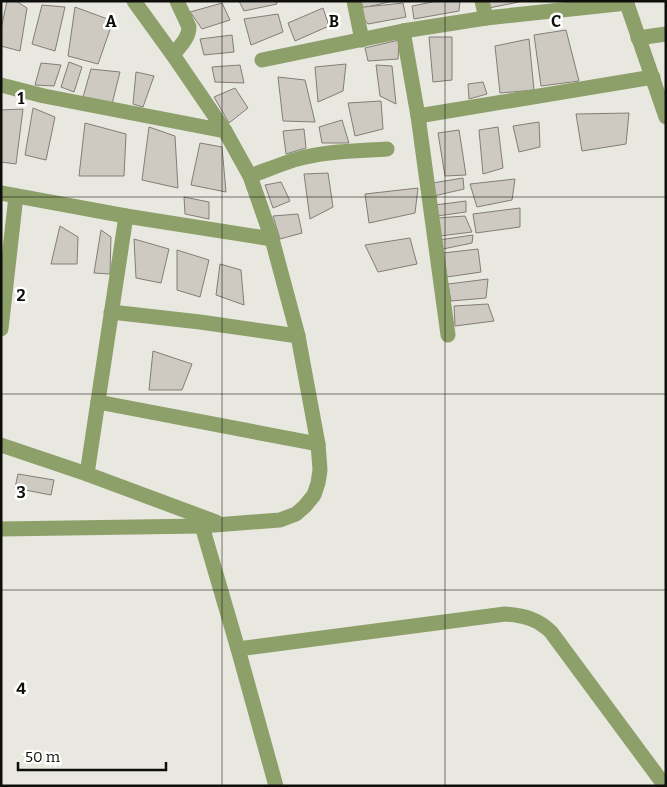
<svg xmlns="http://www.w3.org/2000/svg" width="667" height="787" font-family="Bitter,serif">
<rect width="100%" height="100%" fill="#e9e8e0"/>
<g fill="#cecac2" stroke="#827e77">
<polygon points="7,1 16,1 27,8 20,51 1,46 1,29"/>
<polygon points="239,1 276,1 277,4 244,11"/>
<polygon points="361,1 393,1 363,8"/>
<polygon points="437,1 460,1 459,11 414,19 412,6"/>
<polygon points="487,1 519,1 519,2 489,8"/>
<polygon points="222,3 230,20 202,29 190,12"/>
<polygon points="403,3 406,17 368,24 355,8"/>
<polygon points="42,5 65,7 55,51 32,44"/>
<polygon points="75,7 113,21 98,64 68,56"/>
<polygon points="323,8 329,26 295,41 288,23"/>
<polygon points="278,14 283,32 251,45 244,19"/>
<polygon points="566,30 579,81 541,86 534,35"/>
<polygon points="232,35 234,52 204,55 200,39"/>
<polygon points="429,37 452,37 452,80 433,82"/>
<polygon points="529,39 534,90 500,93 495,46"/>
<polygon points="399,40 398,59 368,61 365,48"/>
<polygon points="69,62 82,67 74,92 61,87"/>
<polygon points="41,63 61,65 54,86 35,85"/>
<polygon points="346,64 343,91 318,102 315,67"/>
<polygon points="240,65 244,83 215,82 212,67"/>
<polygon points="376,65 392,66 396,104 380,96"/>
<polygon points="91,69 120,72 112,104 83,97"/>
<polygon points="136,72 154,76 143,107 133,104"/>
<polygon points="278,77 305,80 315,122 283,121"/>
<polygon points="483,82 487,94 469,99 468,84"/>
<polygon points="235,88 248,108 229,123 214,97"/>
<polygon points="381,101 383,129 355,136 348,103"/>
<polygon points="33,108 55,117 46,160 25,155"/>
<polygon points="23,109 16,164 1,162 1,110"/>
<polygon points="629,113 626,144 582,151 576,114"/>
<polygon points="342,120 349,143 322,143 319,127"/>
<polygon points="539,122 540,147 519,152 513,126"/>
<polygon points="85,123 126,134 124,176 79,176"/>
<polygon points="149,127 175,136 178,188 142,180"/>
<polygon points="498,127 503,168 483,174 479,130"/>
<polygon points="304,129 306,148 286,154 283,131"/>
<polygon points="459,130 466,175 445,176 438,133"/>
<polygon points="200,143 222,147 226,192 191,185"/>
<polygon points="328,173 333,207 310,219 304,174"/>
<polygon points="463,178 464,189 434,196 432,183"/>
<polygon points="515,179 512,200 477,207 470,184"/>
<polygon points="281,182 290,201 273,208 265,185"/>
<polygon points="418,188 415,213 369,223 365,194"/>
<polygon points="184,197 209,202 209,219 185,214"/>
<polygon points="466,201 466,212 437,216 435,205"/>
<polygon points="520,208 520,227 476,233 473,214"/>
<polygon points="298,214 302,233 280,239 273,216"/>
<polygon points="465,216 472,232 440,236 437,218"/>
<polygon points="60,226 78,237 77,264 51,264"/>
<polygon points="101,230 111,237 110,274 94,273"/>
<polygon points="473,235 472,243 443,249 439,240"/>
<polygon points="410,238 417,264 378,272 365,245"/>
<polygon points="134,239 169,249 161,283 136,278"/>
<polygon points="478,249 481,272 447,277 443,253"/>
<polygon points="177,250 209,260 200,297 177,290"/>
<polygon points="220,264 241,270 244,305 216,295"/>
<polygon points="488,279 486,298 451,301 448,284"/>
<polygon points="488,304 494,321 455,326 454,306"/>
<polygon points="153,351 192,364 182,390 149,390"/>
<polygon points="18,474 54,480 51,495 15,488"/>
</g>
<g fill="none" stroke-linecap="round" stroke-linejoin="round">
<g stroke="#8da069" stroke-width="15">
<polyline points="354,1 362,40"/>
<polyline points="482,1 486,18"/>
<polyline points="626,1 666,117"/>
<polyline points="403,31 418,116 448,335"/>
<polyline points="638,38 666,34"/>
<path d="M173,55C180,46 189,38 189,27L177,1"/>
<polyline points="262,60 403,31 486,18 627,3"/>
<polyline points="1,85 44,96 225,131"/>
<polyline points="418,116 653,77"/>
<path d="M250,176C264,171 279,165 294,160C323,151 356,151 387,149"/>
<polyline points="1,193 126,216 272,239"/>
<polyline points="111,312 200,322 298,336"/>
<polyline points="1,329 16,196"/>
<polyline points="98,402 318,444"/>
<polyline points="1,445 87,474 216,522"/>
<polyline points="87,474 126,216"/>
<polyline points="202,526 238,649 276,786"/>
<polyline points="1,529 202,526 280,520 296,514 305,506 314,495 318,483 320,470 318,444 298,336 272,239 250,176 225,131 173,55 134,1"/>
<path d="M238,649L505,614C523,615 538,619 551,632L665,786"/>
</g>
</g>
<path fill="none" stroke="#0e0e0b" stroke-width="1" stroke-opacity="0.55" d="M222,1V786M445,1V786M1,197H666M1,394H666M1,590H666"/>
<g font-size="16" text-anchor="middle" font-weight="bold" fill="#0e0e0b" stroke="#fffffe" stroke-width="5" stroke-linejoin="round" paint-order="stroke">
<text x="111" y="27">A</text>
<text x="334" y="27">B</text>
<text x="556" y="27">C</text>
<text x="21" y="104">1</text>
<text x="21" y="301">2</text>
<text x="21" y="498">3</text>
<text x="21" y="694">4</text>
</g>
<rect width="667" height="787" fill="none" stroke="#0e0e0b" stroke-width="5"/>
<path d="M18 762v8h148v-8" fill="none" stroke="#0e0e0b" stroke-width="2.5"/>
<text x="25" y="762" font-size="15" fill="#0e0e0b" stroke="#fffffe" stroke-width="4" paint-order="stroke">50 m</text>
</svg>
